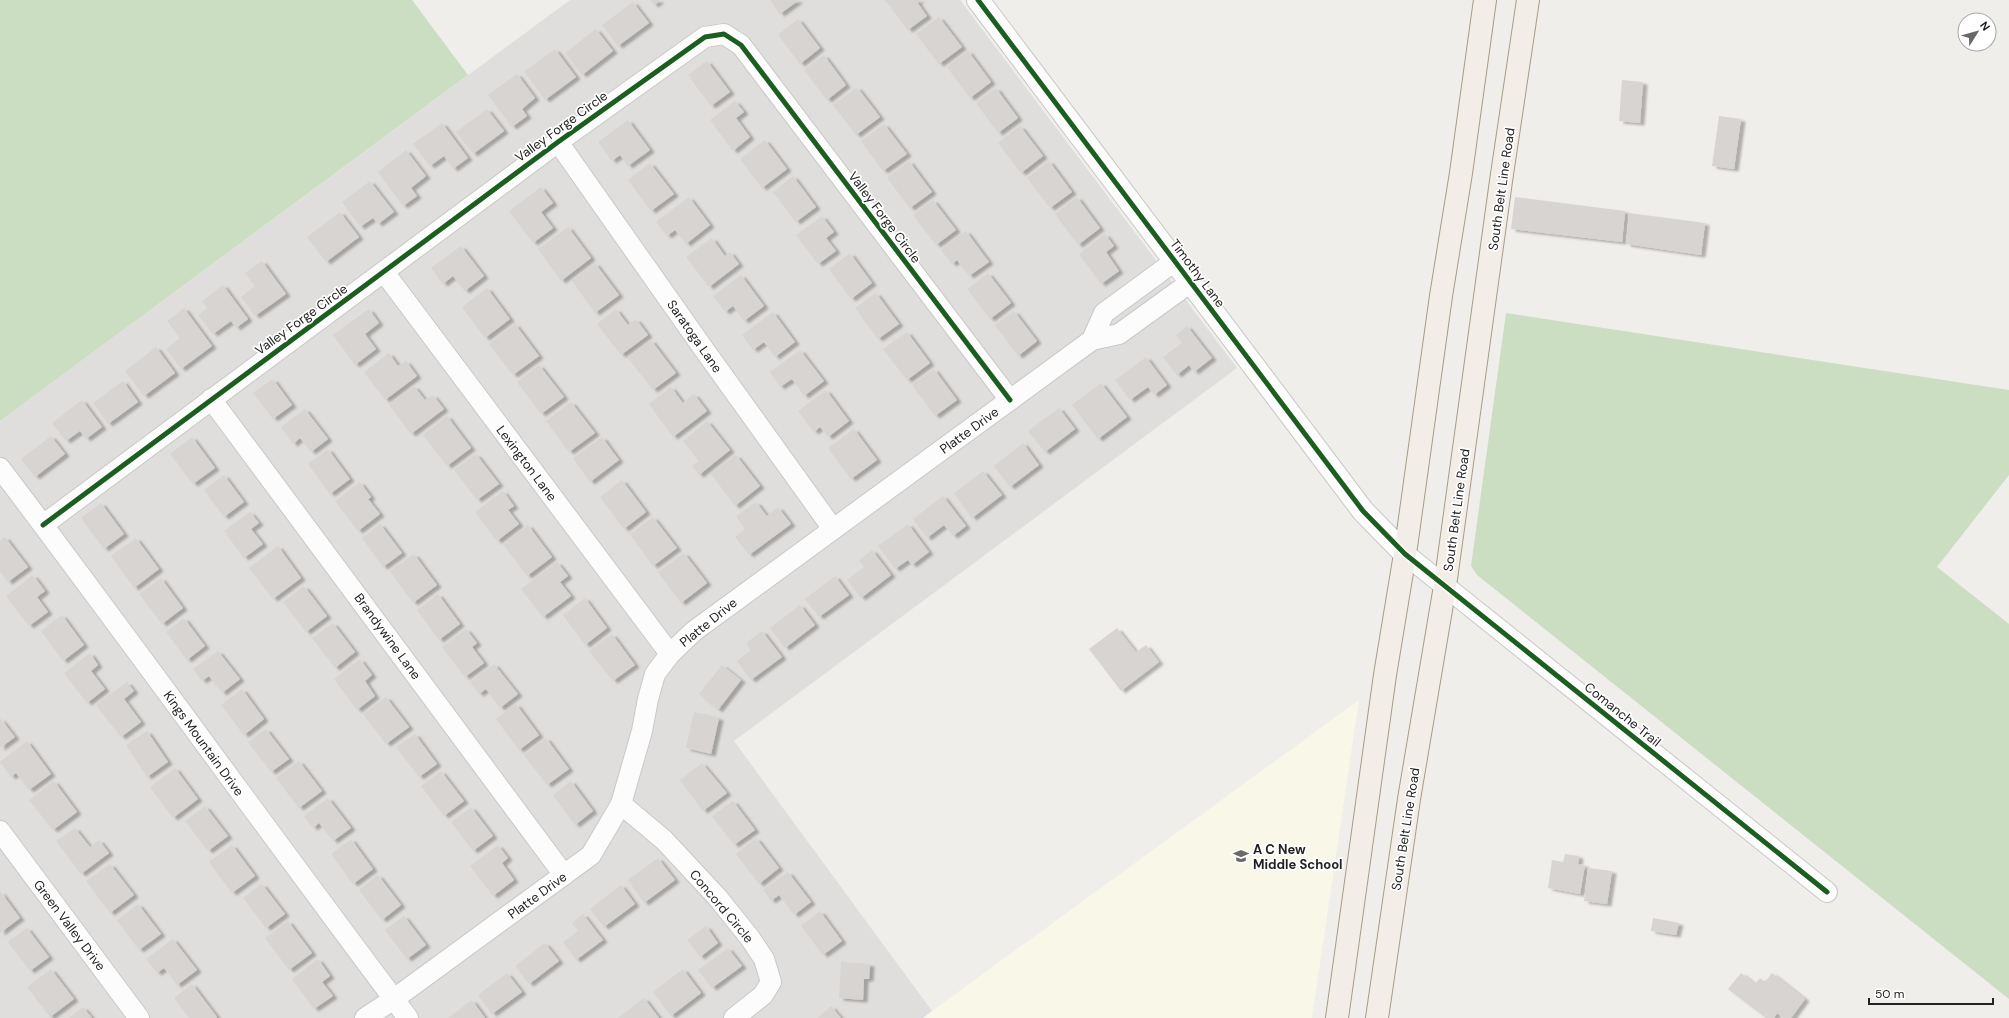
<svg xmlns="http://www.w3.org/2000/svg" width="2009" height="1018" font-family="'DM Sans',sans-serif">
<defs>
<filter id="shadow"><feDropShadow dx="4.5" dy="2.5" stdDeviation="1" flood-color="#0004"/></filter>
</defs>
<rect width="100%" height="100%" fill="#f0eeeb"/>
<polygon fill="#dfdedc" points="570,0 960,0 1237,368 734,741 932,1011 923,1018 0,1018 0,421"/>
<polygon fill="#f8f7e8" points="1359,700 1312,1018 923,1018 932,1011"/>
<g fill="#cbdec1">
<polygon points="0,0 412,0 468,75 0,421"/>
<polygon points="1506,313 2009,390 2009,475 1937,567 2009,624 2009,999 1477,575 1471,566"/>
</g>
<g fill="#d7d4d2" filter="url(#shadow)">
<polygon points="650,0 660,0 654,5"/>
<polygon points="770,0 799,0 780,14"/>
<polygon points="885,0 920,0 917,2 927,16 908,30"/>
<polygon points="633,2 649,23 618,46 602,25"/>
<polygon points="939,17 962,47 939,64 916,34"/>
<polygon points="798,19 820,48 800,64 778,35"/>
<polygon points="596,29 613,51 582,75 565,53"/>
<polygon points="555,49 576,77 545,100 524,72"/>
<polygon points="968,51 991,82 970,98 947,67"/>
<polygon points="824,55 846,85 827,100 804,70"/>
<polygon points="707,61 730,92 711,106 688,75"/>
<polygon points="517,74 535,98 522,109 527,116 512,127 488,95"/>
<polygon points="1622,80 1643,82 1640,123 1619,121"/>
<polygon points="857,87 880,117 856,135 833,105"/>
<polygon points="996,88 1018,118 998,133 976,103"/>
<polygon points="735,101 744,112 736,118 750,137 733,151 710,120"/>
<polygon points="487,109 504,131 473,154 456,132"/>
<polygon points="1719,116 1741,119 1734,169 1712,166"/>
<polygon points="628,120 650,150 628,166 620,155 612,161 598,142"/>
<polygon points="442,123 468,158 453,169 444,156 430,166 413,144"/>
<polygon points="884,124 907,154 883,171 861,141"/>
<polygon points="1020,126 1043,156 1021,173 998,143"/>
<polygon points="765,140 787,169 762,188 740,159"/>
<polygon points="406,150 426,176 411,188 417,196 403,206 378,172"/>
<polygon points="909,161 932,192 910,208 887,178"/>
<polygon points="1049,161 1072,192 1050,208 1027,178"/>
<polygon points="650,163 674,194 651,211 628,180"/>
<polygon points="793,176 816,207 796,222 773,192"/>
<polygon points="370,181 394,212 378,224 373,218 360,227 342,202"/>
<polygon points="541,187 553,203 541,212 553,228 533,243 509,211"/>
<polygon points="689,197 710,225 686,244 675,230 667,236 656,222"/>
<polygon points="1077,197 1100,228 1078,245 1055,214"/>
<polygon points="1515,197 1625,211 1622,242 1511,229"/>
<polygon points="933,200 956,230 936,245 913,215"/>
<polygon points="340,212 359,237 326,262 307,237"/>
<polygon points="1629,213 1705,223 1701,255 1626,244"/>
<polygon points="822,216 834,232 826,238 836,251 818,264 796,235"/>
<polygon points="568,227 591,258 561,281 538,249"/>
<polygon points="966,231 989,262 969,276 957,260 952,264 941,250"/>
<polygon points="1105,234 1114,246 1106,252 1119,271 1101,284 1079,254"/>
<polygon points="712,238 725,256 730,252 739,264 709,287 686,257"/>
<polygon points="461,246 484,276 465,291 453,276 443,284 431,268"/>
<polygon points="850,253 872,283 851,299 829,269"/>
<polygon points="262,261 286,294 255,316 241,297 255,286 245,273"/>
<polygon points="595,263 619,295 595,313 572,281"/>
<polygon points="988,273 1011,303 990,319 967,289"/>
<polygon points="741,275 764,306 744,321 733,306 725,312 713,296"/>
<polygon points="223,285 248,319 236,328 231,321 213,334 198,315 207,308 202,301"/>
<polygon points="487,288 510,319 485,338 462,307"/>
<polygon points="876,293 899,324 878,339 855,308"/>
<polygon points="184,308 212,346 181,369 166,349 180,338 167,321"/>
<polygon points="369,309 379,323 365,334 376,349 355,365 333,335"/>
<polygon points="616,309 628,325 636,319 648,335 621,355 597,324"/>
<polygon points="1014,311 1037,341 1018,356 995,325"/>
<polygon points="773,312 795,342 775,357 764,342 753,350 742,335"/>
<polygon points="515,324 539,356 513,375 489,344"/>
<polygon points="1187,326 1212,358 1194,372 1189,365 1177,375 1163,357 1182,343 1176,335"/>
<polygon points="907,332 930,363 907,380 883,349"/>
<polygon points="651,340 676,373 653,390 628,358"/>
<polygon points="156,347 175,373 144,396 125,371"/>
<polygon points="800,350 824,381 804,396 792,379 780,387 770,372"/>
<polygon points="389,353 398,366 406,361 417,376 385,400 364,372"/>
<polygon points="1146,357 1167,385 1154,395 1148,387 1130,400 1115,380"/>
<polygon points="539,365 564,397 541,414 517,382"/>
<polygon points="934,369 957,400 935,416 912,385"/>
<polygon points="273,379 292,405 273,419 253,393"/>
<polygon points="123,381 138,402 108,424 93,403"/>
<polygon points="1101,383 1127,417 1098,439 1072,405"/>
<polygon points="414,386 425,400 433,395 444,409 411,434 389,405"/>
<polygon points="671,387 683,403 694,394 707,411 673,437 649,404"/>
<polygon points="826,390 849,421 828,437 820,427 814,432 798,411"/>
<polygon points="82,400 102,427 86,439 80,431 66,441 52,423"/>
<polygon points="571,402 595,433 569,452 546,421"/>
<polygon points="1059,408 1075,429 1045,452 1028,431"/>
<polygon points="305,409 328,439 311,452 300,438 293,444 281,427"/>
<polygon points="447,416 471,448 447,466 423,435"/>
<polygon points="707,421 730,450 699,475 692,466 699,461 683,441"/>
<polygon points="854,429 877,460 851,479 828,448"/>
<polygon points="51,436 65,454 35,477 21,459"/>
<polygon points="192,437 215,468 193,484 170,454"/>
<polygon points="602,437 619,460 590,482 573,458"/>
<polygon points="1023,443 1039,465 1010,487 994,466"/>
<polygon points="328,449 350,479 330,494 308,464"/>
<polygon points="476,454 499,484 477,500 454,470"/>
<polygon points="736,455 760,486 735,506 711,474"/>
<polygon points="983,471 1002,495 972,518 954,493"/>
<polygon points="224,475 244,502 224,517 204,490"/>
<polygon points="622,480 646,512 624,529 600,497"/>
<polygon points="360,482 371,497 368,499 380,514 358,531 335,501"/>
<polygon points="503,491 514,506 508,510 519,524 497,541 475,512"/>
<polygon points="943,496 966,526 953,536 944,525 927,538 913,519"/>
<polygon points="756,502 767,516 778,507 791,524 749,555 735,537 745,529 736,516"/>
<polygon points="101,503 124,534 104,549 81,518"/>
<polygon points="250,512 259,523 251,529 263,544 244,558 224,531"/>
<polygon points="653,517 677,548 653,566 630,534"/>
<polygon points="380,524 402,553 383,567 362,538"/>
<polygon points="908,524 929,552 912,565 908,560 895,569 878,546"/>
<polygon points="528,525 552,557 527,576 503,544"/>
<polygon points="5,537 28,567 8,582 0,572 0,541"/>
<polygon points="136,538 159,569 134,588 111,556"/>
<polygon points="278,546 301,578 273,599 249,568"/>
<polygon points="872,550 891,575 861,598 847,580 864,567 859,560"/>
<polygon points="684,553 707,583 681,603 658,572"/>
<polygon points="414,554 437,585 413,603 390,571"/>
<polygon points="557,562 568,576 560,582 571,596 543,617 521,589"/>
<polygon points="33,575 45,591 37,597 48,612 29,626 6,596"/>
<polygon points="835,576 849,595 819,617 805,599"/>
<polygon points="161,578 183,608 162,624 139,594"/>
<polygon points="304,586 327,616 306,632 283,602"/>
<polygon points="438,594 460,624 439,640 417,610"/>
<polygon points="585,598 607,628 585,645 563,615"/>
<polygon points="800,605 815,625 785,648 770,628"/>
<polygon points="62,615 84,645 63,661 41,631"/>
<polygon points="184,618 205,646 187,660 166,632"/>
<polygon points="333,623 355,652 335,668 312,638"/>
<polygon points="1117,628 1136,652 1146,645 1159,662 1121,691 1089,649"/>
<polygon points="466,629 477,643 472,647 484,663 465,677 442,647"/>
<polygon points="762,631 782,657 751,680 737,661 751,650 746,643"/>
<polygon points="612,634 635,665 613,681 589,651"/>
<polygon points="218,651 240,679 222,693 209,676 202,681 193,669"/>
<polygon points="90,653 98,665 91,671 105,689 87,703 64,673"/>
<polygon points="360,659 372,675 365,681 375,696 357,710 334,679"/>
<polygon points="494,664 518,694 500,708 486,689 479,694 470,682"/>
<polygon points="722,665 741,680 718,710 699,694"/>
<polygon points="127,682 134,691 124,699 141,722 121,737 96,705"/>
<polygon points="242,689 264,719 244,735 221,705"/>
<polygon points="386,697 409,727 386,744 363,714"/>
<polygon points="516,704 539,735 519,750 496,719"/>
<polygon points="694,712 719,718 711,754 686,748"/>
<polygon points="0,718 15,737 0,748"/>
<polygon points="266,729 289,759 271,772 248,742"/>
<polygon points="147,731 168,762 147,777 126,745"/>
<polygon points="415,734 437,764 419,777 396,747"/>
<polygon points="546,738 569,769 547,785 524,755"/>
<polygon points="27,741 51,774 29,790 16,773 11,777 0,762"/>
<polygon points="299,761 322,791 299,808 276,778"/>
<polygon points="702,763 727,793 703,811 680,780"/>
<polygon points="175,768 198,799 173,818 150,787"/>
<polygon points="441,771 464,801 444,816 421,786"/>
<polygon points="54,781 77,812 53,830 29,800"/>
<polygon points="571,781 593,811 575,825 553,795"/>
<polygon points="328,798 351,828 333,841 319,823 313,828 304,816"/>
<polygon points="733,801 755,830 734,845 712,816"/>
<polygon points="205,806 228,836 208,851 185,821"/>
<polygon points="471,807 493,836 473,851 451,822"/>
<polygon points="75,828 90,847 99,840 109,853 81,874 56,841"/>
<polygon points="756,838 779,868 759,884 736,854"/>
<polygon points="351,839 373,869 353,884 331,854"/>
<polygon points="232,845 255,876 232,893 209,862"/>
<polygon points="498,845 508,858 502,863 514,880 493,896 470,866"/>
<polygon points="1565,854 1579,856 1578,864 1585,865 1580,894 1548,888 1552,860 1563,862"/>
<polygon points="658,858 675,880 644,903 628,880"/>
<polygon points="110,864 134,895 110,913 86,881"/>
<polygon points="1588,868 1612,871 1607,904 1584,901"/>
<polygon points="788,872 811,902 794,915 779,895 771,901 763,890"/>
<polygon points="378,875 401,905 382,920 359,890"/>
<polygon points="262,884 285,914 266,928 243,898"/>
<polygon points="621,885 635,904 604,927 590,909"/>
<polygon points="0,891 20,918 0,933"/>
<polygon points="138,904 161,934 139,950 117,920"/>
<polygon points="820,911 842,941 823,955 801,926"/>
<polygon points="583,914 603,940 576,960 563,942 578,931 572,923"/>
<polygon points="404,916 426,945 407,959 385,930"/>
<polygon points="1653,918 1679,923 1676,935 1651,931"/>
<polygon points="288,921 312,953 289,970 265,938"/>
<polygon points="706,926 718,943 700,957 687,940"/>
<polygon points="27,928 49,957 30,971 8,942"/>
<polygon points="173,939 197,970 177,985 164,968 157,973 146,959"/>
<polygon points="545,943 559,961 529,984 515,966"/>
<polygon points="728,948 742,966 712,988 698,970"/>
<polygon points="318,959 330,976 322,982 333,996 314,1009 292,979"/>
<polygon points="841,962 870,964 869,979 864,979 863,1000 839,998"/>
<polygon points="51,969 74,999 50,1017 27,987"/>
<polygon points="683,969 701,993 671,1016 653,992"/>
<polygon points="507,973 522,992 492,1014 478,995"/>
<polygon points="1741,973 1755,984 1760,978 1765,982 1772,973 1805,999 1791,1018 1784,1018 1777,1013 1774,1018 1766,1018 1728,989"/>
<polygon points="192,984 217,1017 216,1018 189,1018 174,998"/>
<polygon points="644,998 659,1018 618,1018"/>
<polygon points="472,1000 485,1018 448,1018"/>
<polygon points="831,1006 841,1018 818,1018"/>
<polygon points="83,1007 92,1018 69,1018"/>
</g>
<g fill="none" stroke-linecap="round" stroke-linejoin="round">
<g stroke="#c9c8c7" stroke-width="22">
<g id="minor">
<polyline points="558,142 703,348 833,529"/>
<polyline points="384,272 670,654"/>
<polyline points="1092,340 1104,313 1175,261"/>
<polyline points="211,399 564,875"/>
<path d="M0,468C138,650 271,836 408,1018"/>
<polyline points="43,525 558,142 705,37 724,34 741,45 1010,400"/>
<polyline points="1405,554 1827,892"/>
<polyline points="621,804 664,840 718,898 750,938 764,959 771,982 763,995 734,1018"/>
<polyline points="0,831 139,1018"/>
<polyline points="365,1018 394,999 591,855 621,804 642,731 648,699 655,674 670,654 694,631 1092,340 1119,334 1191,282"/>
</g>
</g>
<g stroke="#c9c8c7" stroke-width="24">
<polyline id="tertiary" points="978,0 1363,511 1405,554"/>
</g>
<g stroke="#a79c86" stroke-width="24">
<g id="primary">
<polyline points="1337,1018 1385,675 1405,554 1441,296 1461,173 1485,0"/>
<polyline points="1377,1018 1409,799 1445,586 1501,181 1528,0"/>
</g>
</g>
<use href="#minor" stroke="#fdfcfc" stroke-width="20"/>
<use href="#tertiary" stroke="#fdfcfc" stroke-width="22"/>
<use href="#primary" stroke="#f3ede7" stroke-width="22"/>
<g stroke="#fff" stroke-width="8">
<g id="cycleway">
<polyline points="978,0 1363,511 1405,554 1827,892"/>
<polyline points="43,525 558,142 705,37 724,34 741,45 1010,400"/>
</g>
</g>
<use href="#cycleway" stroke="#1b5e20" stroke-width="5"/>
</g>
<defs>
<g id="school-bare" transform="scale(1.2)"><path d="M0-5L7-2L0 1L-7-2ZM-4 1L0 2.5L4 1V4Q0 6-4 4Z" fill="#6a6968" stroke="#fff" stroke-width="2.5" paint-order="stroke"/></g>
</defs>
<g fill-rule="evenodd">
<use href="#school-bare" x="1241" y="856"/>
</g>
<g text-anchor="middle" stroke-width="3.5" stroke-linejoin="round" paint-order="stroke">
<g font-size="13" fill="#222" stroke="#fff">
<text transform="translate(561 126) rotate(-36)" y="5">Valley Forge Circle</text>
<text transform="translate(1501 189) rotate(-82)" y="5">South Belt Line Road</text>
<text transform="translate(885 217) rotate(53)" y="5">Valley Forge Circle</text>
<text transform="translate(1198 273) rotate(53)" y="5">Timothy Lane</text>
<text transform="translate(301 319) rotate(-36)" y="5">Valley Forge Circle</text>
<text transform="translate(695 336) rotate(55)" y="5">Saratoga Lane</text>
<text transform="translate(969 430) rotate(-36)" y="5">Platte Drive</text>
<text transform="translate(527 463) rotate(53)" y="5">Lexington Lane</text>
<text transform="translate(1456 510) rotate(-82)" y="5">South Belt Line Road</text>
<text transform="translate(708 622) rotate(-39)" y="5">Platte Drive</text>
<text transform="translate(388 636) rotate(54)" y="5">Brandywine Lane</text>
<text transform="translate(1623 714) rotate(39)" y="5">Comanche Trail</text>
<text transform="translate(204 743) rotate(54)" y="5">Kings Mountain Drive</text>
<text transform="translate(1405 829) rotate(-81)" y="5">South Belt Line Road</text>
<text transform="translate(537 895) rotate(-36)" y="5">Platte Drive</text>
<text transform="translate(722 906) rotate(50)" y="5">Concord Circle</text>
<text transform="translate(70 925) rotate(53)" y="5">Green Valley Drive</text>
</g>
<g font-size="13" font-weight="bold" fill="#222" stroke="#fff" text-anchor="start">
<text x="1253" y="854">A C New<tspan x="1253" dy="15">Middle School</tspan></text>
</g>
</g>
<g transform="translate(1977 32) rotate(53)"><circle r="19" fill="#ffffff" stroke="#a7a7a7"/>
<path d="M0-3L7 15L0 10L-7 15Z" fill="#6a6968"/>
<text y="-6" font-size="11" font-weight="bold" text-anchor="middle" fill="#222222">N</text>
</g>
<path d="M1869 998v6h124v-6" fill="none" stroke="#222222" stroke-width="2"/>
<text x="1875" y="998" font-size="12" fill="#222222" stroke="#ffffff" stroke-width="3" paint-order="stroke">50 m</text>
</svg>
